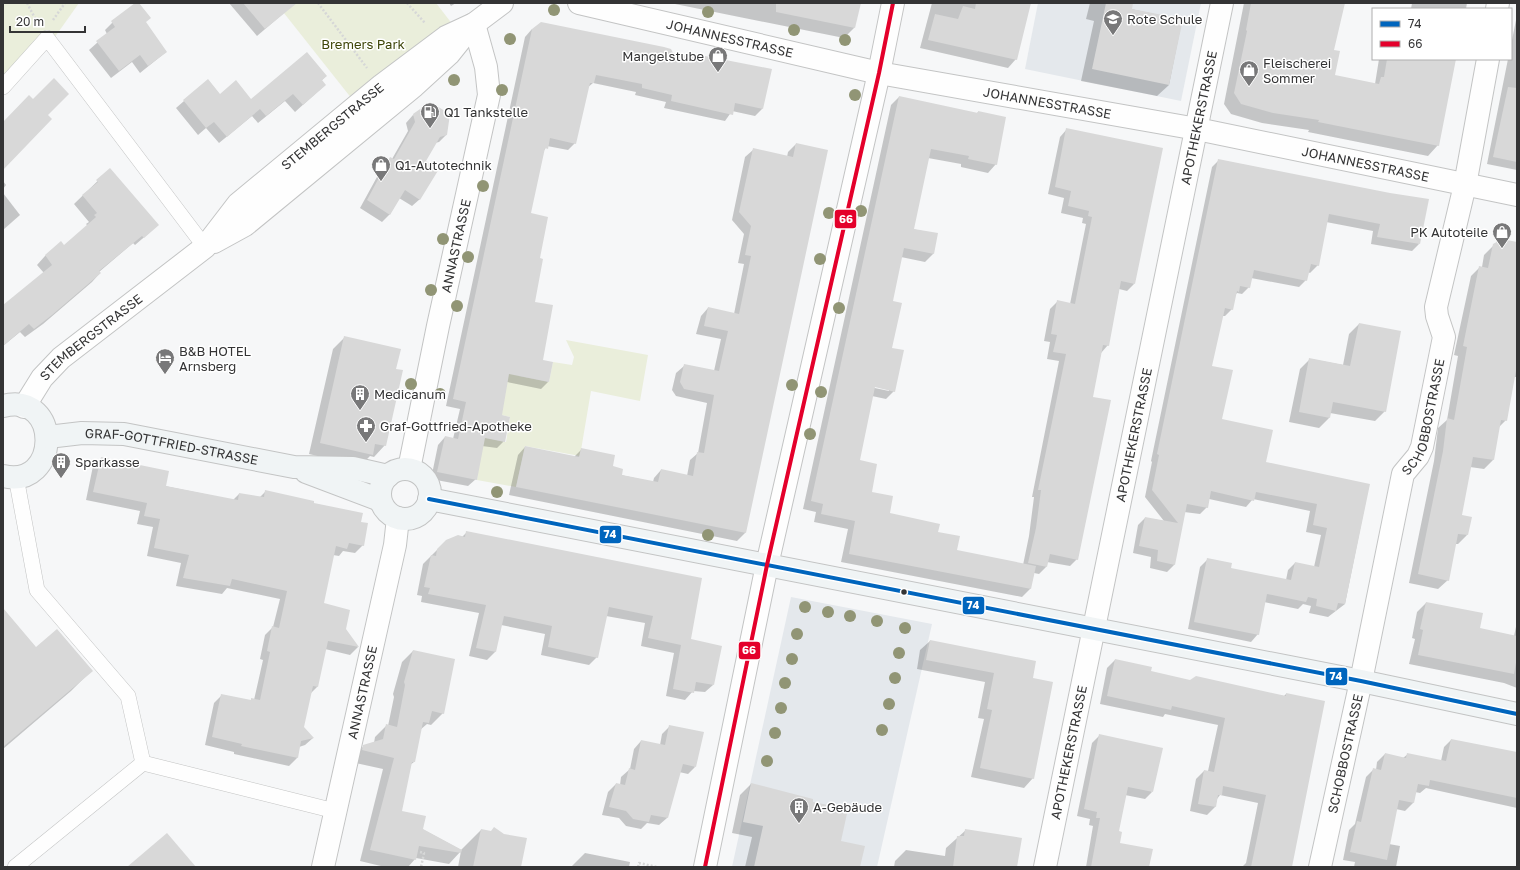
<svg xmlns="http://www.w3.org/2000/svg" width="1520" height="870" font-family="'Golos Text',sans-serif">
<rect width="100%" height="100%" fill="#f6f7f8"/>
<g fill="#e4e8ec">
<polygon points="1038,3 1201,3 1181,101 1025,69"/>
<polygon points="791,597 932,624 877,867 732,867"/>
</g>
<g fill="#eaeedb">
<polygon points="3,3 79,3 52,41 3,93"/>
<polygon points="276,3 436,3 453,25 356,104"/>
<polygon points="566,340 648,355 640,401 591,391 580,456 525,446 516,487 477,480 482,437 506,442 510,417 502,415 493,386 523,356 519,376 549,382 553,362 572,365 574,357"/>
</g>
<g fill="#0003" fill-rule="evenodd">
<polygon points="138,3 145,22 166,52 140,73 132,62 111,78 89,50 107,34 105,30 112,23"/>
<polygon points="229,3 278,3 285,12 257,36"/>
<polygon points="449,3 456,3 451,6"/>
<polygon points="670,3 860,3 854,28 844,38"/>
<polygon points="932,3 1029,3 1016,59 1008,68 920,48"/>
<polygon points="1090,3 1132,3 1131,9 1182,20 1169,85 1157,96 1081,81 1094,21 1086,19"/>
<polygon points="1244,3 1344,3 1332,51 1334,76 1375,84 1379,59 1455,59 1438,145 1428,156 1308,132 1309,130 1262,123 1231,114 1224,104"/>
<polygon points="1412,3 1467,3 1466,9 1411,9"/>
<polygon points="1516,20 1517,20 1517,170 1487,164 1508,59 1511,59 1511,45"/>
<polygon points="532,29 702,60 705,57 770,70 762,109 755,116 732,111 725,121 664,108 666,102 635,95 636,92 593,83 587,88 575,143 568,150 547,146 543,152 530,214 538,259 534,303 542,361 548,382 541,389 507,382 501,416 504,441 497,448 482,446 476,479 468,486 431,479 438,445 445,437 453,439 460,409 446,406 525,37"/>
<polygon points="326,76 321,81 325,85 295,112 285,101 258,123 252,116 219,143 206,128 198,135 176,108 208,80 220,95 251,100"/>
<path d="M899,97L976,114L978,112L996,164L988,173L961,167V164L928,158L912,229L937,234L933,254L925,262L901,257L892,302L891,348L894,391L886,399L872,396L858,461L871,492L889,514L937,533L956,551L1023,565L1029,536L1034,497H1032L1059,361L1047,359L1050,342L1044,341L1050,309L1058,301L1070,304L1086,224L1082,223L1083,218L1061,213L1064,198L1048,194L1060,137L1067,129L1134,284L1127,291L1119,289L1108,345L1101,353L1091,398L1077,559L1070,566L1047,562L1046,567L1039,574L1034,573L1030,589L1022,597L841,562L848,529L814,522L816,512L803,509L891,105ZM871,385L889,389V391L870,387Z"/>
<polygon points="413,115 446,135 439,142 435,143 424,162 420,199 412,206 399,198 390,214 382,222 360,208 383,166 392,159 408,131 406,123"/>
<polygon points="796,144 745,533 737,541 509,495 518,455 525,447 574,457 582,449 612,467 621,475 653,482 654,478 661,470 687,476 690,460 698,453 707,403 676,396 672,390 676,373 684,366 714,371 721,339 696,334 701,316 708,308 734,314 744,264 738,263 744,234 732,220 745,157 753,150 787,157 788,152"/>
<polygon points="1219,160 1390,194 1419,244 1412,251 1371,244 1373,231 1326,222 1318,265 1310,273 1308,272 1306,280 1299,287 1251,278 1249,287 1242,294 1237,293 1235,295 1232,309 1225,316 1222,316 1211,367 1221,420 1265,463 1369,485 1345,604 1328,617 1309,613 1311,606 1303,604 1298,609 1264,602 1258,634 1251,642 1188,629 1200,567 1208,559 1230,569 1286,580 1288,570 1295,563 1314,567 1321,535 1306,532 1310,511 1253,499 1246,507 1209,499 1207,507 1200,514 1184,512 1174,565 1167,572 1150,568 1151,557 1133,553 1138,525 1145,518 1164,521 1145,497 1152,462 1151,461 1212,167"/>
<polygon points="110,169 149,233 135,245 133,243 99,272 100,273 92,282 43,324 25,337 20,332 3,346 3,307 44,273 37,265 45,256 61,243 64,246 88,226 86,224 89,222 74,204"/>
<polygon points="3,181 6,185 3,189"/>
<polygon points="3,193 20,215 3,230"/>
<polygon points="1517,243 1517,377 1514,377 1506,420 1499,427 1493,460 1484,469 1470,467 1461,516 1467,535 1458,544 1455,544 1448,580 1438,589 1409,583 1434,461 1438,428 1447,420 1458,356 1454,355 1471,276 1480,267 1482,267 1484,255 1494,245"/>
<polygon points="1359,324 1385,411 1375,421 1330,413 1329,418 1319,428 1289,422 1300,369 1310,359 1343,365 1349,334"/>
<polygon points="344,338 395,370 385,445 374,457 370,456 360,466 309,454 333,349"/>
<polygon points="101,458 165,486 233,500 239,494 259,498 265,492 312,504 360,522 363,545 355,553 343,551 339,556 333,555 323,603 345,629 358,647 350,655 325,649 317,687 310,694 303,727 313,738 305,745 299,747 297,758 289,766 234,754 234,752 205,745 214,703 222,695 250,701 254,700 263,660 260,659 265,635 273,627 280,599 227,588 222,594 176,586 181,563 147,556 153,527 137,524 140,511 86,500 93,466"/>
<polygon points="467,532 701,579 690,640 713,685 705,692 693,691 685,700 666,696 674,653 641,646 645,623 606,616 597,657 589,665 541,655 545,634 501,625 495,652 487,660 469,656 479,613 421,602 422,596 417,595 423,564 447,540 462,537"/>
<polygon points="1426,603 1479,629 1514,636 1517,622 1517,688 1504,683 1409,664 1415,639 1412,638 1417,612"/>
<polygon points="3,609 36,648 91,671 71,691 3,749"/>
<polygon points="930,641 1031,679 1033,778 1024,788 971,777 984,719 978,718 985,682 917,669 920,650"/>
<polygon points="413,651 443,713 431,725 427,724 420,730 414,762 410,765 400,812 422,829 461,850 481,830 520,867 458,867 461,851 449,864 416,858 408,867 385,867 360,861 383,769 351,762 352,757 364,746 374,743 375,737 386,726 388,726 394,697 393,694 402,662"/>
<polygon points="1115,660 1150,672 1190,681 1284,696 1286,694 1290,867 1242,867 1246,863 1258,803 1220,795 1217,799 1215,807 1207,815 1190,811 1196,779 1204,771 1208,771 1218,725 1165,714 1163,717 1100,704 1107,668"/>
<polygon points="669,727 695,767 688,774 679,772 667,818 659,825 647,823 641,829 626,826 619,818 602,815 608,792 616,784 620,785 621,777 630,769 634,749 641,741 660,745 662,734"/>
<polygon points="1100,735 1152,792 1145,799 1125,795 1117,832 1119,844 1148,867 1086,867 1093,826 1089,825 1090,819 1077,816 1092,743"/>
<polygon points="1451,740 1517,753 1517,808 1426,788 1420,793 1415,792 1413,803 1405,811 1396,809 1389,844 1400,846 1396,867 1354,867 1355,862 1343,860 1349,830 1355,824 1366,777 1374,769 1376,770 1377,762 1385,754 1403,758 1408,754 1441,761 1444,747"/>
<polygon points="751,784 811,803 859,867 745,867 752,837 732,833 740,795"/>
<polygon points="966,830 1016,867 894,867 895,861 906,850 945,856 946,848"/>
<polygon points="585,853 630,862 629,867 571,867"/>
</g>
<g fill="#d8d8d8">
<polygon points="135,3 139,3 151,18 146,22 167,52 148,66 140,55 119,71 96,41 115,27 111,21"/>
<polygon points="243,3 297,3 265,29"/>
<polygon points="776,3 861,3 855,28 776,12"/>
<polygon points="976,3 1031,3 1017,60 928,40 935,14 958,19 963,6 975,9"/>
<polygon points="1106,3 1133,3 1132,9 1183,19 1169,85 1092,69"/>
<polygon points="1251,3 1345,3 1334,50 1340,51 1335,75 1379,84 1381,77 1384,77 1387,59 1456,59 1439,146 1318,122 1319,120 1273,113 1241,104 1234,93 1247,31 1246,30"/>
<polygon points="541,22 664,47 671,49 673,53 704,59 705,56 772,69 763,109 735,103 733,115 671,101 672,95 642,88 642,84 596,75 594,83 590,83 576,144 550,138 548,149 545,148 531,213 548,217 540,258 543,259 535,302 553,305 543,360 553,362 549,382 509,374 502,415 510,417 505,442 485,438 477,480 437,472 445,436 458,439 466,402 453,399 532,29"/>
<polygon points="307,52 327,76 322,80 326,85 303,105 293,94 266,116 260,109 227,137 214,122 206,128 183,100 208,79 220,94 236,80 251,99"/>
<polygon points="54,78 69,94 48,115 52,119 3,170 3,122 29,95 33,99"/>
<polygon points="1508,87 1517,88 1517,162 1493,157"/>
<polygon points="899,96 978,113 978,111 1006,117 997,165 968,159 969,156 931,149 914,229 938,233 934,254 904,248 893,301 902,303 892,348 904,350 895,392 875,387 860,460 877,464 872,492 893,496 890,513 940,524 938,532 960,536 957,550 1036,566 1031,589 849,554 855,521 821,514 823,504 811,501"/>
<polygon points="430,102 450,114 447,135 440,137 426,161 439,169 420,200 405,190 390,215 367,200 390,157 394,159 415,122 413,114"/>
<polygon points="1066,128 1163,148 1135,284 1121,281 1109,346 1103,345 1093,397 1111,400 1078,560 1050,554 1047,567 1028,563 1036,528 1041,490 1038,490 1066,354 1053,352 1057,335 1051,334 1057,300 1075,304 1092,217 1088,216 1089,211 1068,206 1071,191 1055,187"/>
<polygon points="796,143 828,150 746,533 516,487 525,446 579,457 581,448 615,455 613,466 623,469 622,475 658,482 661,469 693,476 697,452 704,453 714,395 684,389 680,382 684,364 719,371 728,331 704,326 708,307 739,314 751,256 745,255 751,226 739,212 753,148 793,157"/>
<polygon points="1218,159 1390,193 1429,199 1420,244 1377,237 1380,224 1329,214 1319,266 1311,264 1307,281 1254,270 1250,288 1240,286 1239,292 1237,291 1233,310 1225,308 1212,366 1233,370 1222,419 1273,430 1266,462 1370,484 1345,604 1338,603 1336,611 1316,606 1317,599 1308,597 1306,602 1267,594 1259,635 1194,622 1207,558 1232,563 1231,568 1291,580 1295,562 1319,567 1327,528 1313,525 1317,504 1256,492 1254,501 1211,491 1208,508 1187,504 1175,565 1157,561 1158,550 1139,546 1145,517 1178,523 1152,490 1159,455 1157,454"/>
<polygon points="110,168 159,225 144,238 142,236 99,271 101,273 52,315 34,329 29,324 3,346 3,305 52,265 45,255 61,241 64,245 96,217 94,215 97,213 82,195 98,182 96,180"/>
<polygon points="1502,239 1517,242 1517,365 1507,421 1501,420 1494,460 1473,457 1462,515 1472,517 1468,535 1458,534 1449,581 1418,574 1443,451 1447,418 1454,420 1467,347 1463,346 1479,266 1488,268 1493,244"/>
<polygon points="1359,323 1401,331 1386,412 1333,402 1330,418 1299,412 1309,358 1350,366"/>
<polygon points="344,336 401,349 396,369 403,370 386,446 375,444 373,455 320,443"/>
<polygon points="101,457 169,471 166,486 238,500 239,493 264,497 265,490 314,501 314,503 363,513 361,522 368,523 364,546 349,543 347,549 336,546 324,603 350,610 346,629 359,647 328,641 318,687 313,686 304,727 314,738 301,741 298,758 241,746 242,744 212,737 221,694 251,700 251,698 260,700 270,652 267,651 272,626 279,628 287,591 232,579 230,586 183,578 189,555 154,548 160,519 144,516 147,503 93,492"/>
<polygon points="466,531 702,578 691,639 722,646 714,685 696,682 694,693 673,689 681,645 648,638 653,616 609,607 598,658 548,647 552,626 504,616 496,652 476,648 486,605 428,594 430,588 424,587 431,555 436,556 437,549 446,540 458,535 465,537"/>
<polygon points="1426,602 1483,613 1480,628 1517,636 1517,657 1514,674 1418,655 1423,630 1420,629"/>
<polygon points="3,608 36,647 57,629 93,671 3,747"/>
<polygon points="930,640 1036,661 1033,678 1053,682 1034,779 980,768 992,710 987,709 994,673 926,660"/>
<polygon points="413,650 455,659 444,714 432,711 429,723 423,722 415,762 412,762 402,811 426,816 423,829 462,850 461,853 419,846 416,860 370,850 394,758 362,750 363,745 383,739 386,724 397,727 405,685 404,682"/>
<polygon points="1115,659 1152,667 1151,671 1190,680 1196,676 1286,696 1286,693 1325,701 1292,867 1251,867 1266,795 1223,786 1222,795 1218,795 1216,807 1198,804 1204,770 1214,772 1225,718 1172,706 1171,710 1107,696"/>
<polygon points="669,725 704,732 696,767 683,764 668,818 651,815 649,822 633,819 626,811 609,807 616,783 625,785 629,768 635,770 641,740 665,745"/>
<polygon points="1099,734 1163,748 1153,792 1128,787 1119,831 1122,832 1120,843 1153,849 1149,867 1091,867 1100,818 1096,818 1097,812 1084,809"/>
<polygon points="1451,739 1517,752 1517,798 1430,780 1429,786 1418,784 1414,803 1399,800 1387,860 1350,852 1357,821 1361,822 1373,768 1381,770 1385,753 1406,758 1407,753 1446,761"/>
<polygon points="751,783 813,799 813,802 848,809 841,841 865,846 860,867 754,867 763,826 743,822"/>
<polygon points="494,827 504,834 527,838 521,867 473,867 481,829 491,831"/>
<polygon points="965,829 1022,838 1017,867 953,867 957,836 964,836"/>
<polygon points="167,833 196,867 127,867"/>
</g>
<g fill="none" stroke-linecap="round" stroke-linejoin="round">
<g stroke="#c3c4c4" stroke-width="16">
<g id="lane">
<polyline points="3,87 47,38 205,247"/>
<polyline points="16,477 37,590 128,696 143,763 335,811"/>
<polyline points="15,867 143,763"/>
</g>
</g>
<g stroke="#c3c4c4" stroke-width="24">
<g id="street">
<path id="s1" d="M579,3L879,73L1197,129L1517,195"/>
<polyline points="1497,9 1498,3"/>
<polyline points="214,242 245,225 414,86 449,54 465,34"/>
<path id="s2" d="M24,407L42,378L61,358L205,247L238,204L382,85L446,37L474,24L502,3"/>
<path id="s3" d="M409,469L438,326L489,95L486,67L474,24"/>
<path id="s4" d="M323,867L395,545L398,518"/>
<polyline points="705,867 767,565 879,73 893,3"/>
<path id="s5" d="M1045,867L1222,3"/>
<path id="s6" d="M1320,867L1361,681L1403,474L1418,456L1422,447L1444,337L1437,316L1436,307L1465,185L1488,59"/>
</g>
</g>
<g stroke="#c3c4c4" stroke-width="24">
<g id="secondary">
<path d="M3,406C62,391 60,490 3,476"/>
<path id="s7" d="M48,437L82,433L124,434L294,467L353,468L388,476"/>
<circle cx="405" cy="494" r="25"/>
<polyline points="306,472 380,500"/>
<polyline points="429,499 1361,681 1517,714"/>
</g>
</g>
<g stroke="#d6d7d7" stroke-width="2.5" stroke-dasharray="2 2" stroke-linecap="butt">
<polyline points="27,3 37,22"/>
<polyline points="318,3 367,68"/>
<polyline points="407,3 425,23"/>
<polyline points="53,20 65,3"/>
<polyline points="420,852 424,853 421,867"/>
<polyline points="638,867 639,863 657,867"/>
</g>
<use href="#lane" stroke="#fefefe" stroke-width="15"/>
<use href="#street" stroke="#fefefe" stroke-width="22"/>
<use href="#secondary" stroke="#f0f4f5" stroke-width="22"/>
<g stroke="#fff" stroke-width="7">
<polyline id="bus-1" points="429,499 1361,681 1517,714"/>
</g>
<g stroke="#fff" stroke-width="7">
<polyline id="bus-2" points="705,867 767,565 879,73 893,3"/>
</g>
<use href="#bus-1" stroke="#0065bd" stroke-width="4"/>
<use href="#bus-2" stroke="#e4002b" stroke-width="4"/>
</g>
<g fill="#919575">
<circle cx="554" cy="10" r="6"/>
<circle cx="708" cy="12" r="6"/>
<circle cx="794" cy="30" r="6"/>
<circle cx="510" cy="39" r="6"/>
<circle cx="845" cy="40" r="6"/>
<circle cx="454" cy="80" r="6"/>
<circle cx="502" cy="90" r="6"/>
<circle cx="855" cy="95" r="6"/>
<circle cx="483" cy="186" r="6"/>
<circle cx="861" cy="211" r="6"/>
<circle cx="829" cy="213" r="6"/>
<circle cx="443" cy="239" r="6"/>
<circle cx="468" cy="257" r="6"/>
<circle cx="820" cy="259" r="6"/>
<circle cx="431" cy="290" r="6"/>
<circle cx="457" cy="306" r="6"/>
<circle cx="839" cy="308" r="6"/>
<circle cx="411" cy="384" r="6"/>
<circle cx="792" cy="385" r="6"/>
<circle cx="821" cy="392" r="6"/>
<circle cx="440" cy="394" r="6"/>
<circle cx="810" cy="434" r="6"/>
<circle cx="497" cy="492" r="6"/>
<circle cx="708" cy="535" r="6"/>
<circle cx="805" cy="607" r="6"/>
<circle cx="828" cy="612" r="6"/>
<circle cx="850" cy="616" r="6"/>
<circle cx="877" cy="621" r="6"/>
<circle cx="905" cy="628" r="6"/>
<circle cx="797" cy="634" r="6"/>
<circle cx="899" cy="653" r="6"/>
<circle cx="792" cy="659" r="6"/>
<circle cx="895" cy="678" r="6"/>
<circle cx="785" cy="683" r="6"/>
<circle cx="889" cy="704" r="6"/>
<circle cx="781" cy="708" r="6"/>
<circle cx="882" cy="730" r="6"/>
<circle cx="775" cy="733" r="6"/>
<circle cx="767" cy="761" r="6"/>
</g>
<defs>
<g id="school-pin" transform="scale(1)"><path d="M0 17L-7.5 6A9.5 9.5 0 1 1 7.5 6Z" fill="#787879" stroke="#fff"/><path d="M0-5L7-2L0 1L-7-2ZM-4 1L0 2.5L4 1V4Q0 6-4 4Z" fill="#fff"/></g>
<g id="shop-pin" transform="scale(1)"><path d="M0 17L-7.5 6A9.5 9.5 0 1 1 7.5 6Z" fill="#787879" stroke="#fff"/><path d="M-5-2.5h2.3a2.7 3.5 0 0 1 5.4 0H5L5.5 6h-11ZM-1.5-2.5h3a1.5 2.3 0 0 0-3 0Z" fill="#fff"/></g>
<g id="fuel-pin" transform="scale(1)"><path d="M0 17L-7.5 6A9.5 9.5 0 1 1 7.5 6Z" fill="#787879" stroke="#fff"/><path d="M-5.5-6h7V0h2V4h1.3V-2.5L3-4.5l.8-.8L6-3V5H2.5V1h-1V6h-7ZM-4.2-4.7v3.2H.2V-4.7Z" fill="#fff"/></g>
<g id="hotel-pin" transform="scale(1)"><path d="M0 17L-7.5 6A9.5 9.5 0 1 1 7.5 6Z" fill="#787879" stroke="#fff"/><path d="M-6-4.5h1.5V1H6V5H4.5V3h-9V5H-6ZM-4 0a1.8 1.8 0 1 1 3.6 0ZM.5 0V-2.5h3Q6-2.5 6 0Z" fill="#fff"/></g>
<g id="building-pin" transform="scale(1)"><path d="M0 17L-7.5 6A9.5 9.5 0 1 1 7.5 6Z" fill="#787879" stroke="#fff"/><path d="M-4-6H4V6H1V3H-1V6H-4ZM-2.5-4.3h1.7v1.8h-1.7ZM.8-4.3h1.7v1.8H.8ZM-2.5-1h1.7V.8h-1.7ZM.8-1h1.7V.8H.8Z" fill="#fff"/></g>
<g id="pharmacy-pin" transform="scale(1)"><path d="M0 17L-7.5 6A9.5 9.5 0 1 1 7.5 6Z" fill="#787879" stroke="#fff"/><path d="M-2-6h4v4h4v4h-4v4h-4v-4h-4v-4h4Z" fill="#fff"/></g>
</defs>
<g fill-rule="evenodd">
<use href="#school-pin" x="1113" y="19"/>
<use href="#shop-pin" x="718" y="56"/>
<use href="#shop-pin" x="1249" y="70"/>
<use href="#fuel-pin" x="430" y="112"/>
<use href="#shop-pin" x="381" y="165"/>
<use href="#shop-pin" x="1502" y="232"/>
<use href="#hotel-pin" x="165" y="358"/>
<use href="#building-pin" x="360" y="394"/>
<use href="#pharmacy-pin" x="366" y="426"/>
<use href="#building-pin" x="61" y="462"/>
<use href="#building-pin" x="799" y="807"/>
</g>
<circle fill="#343435" stroke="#fff" stroke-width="1.5" cx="904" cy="592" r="3.5"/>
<g text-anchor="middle" stroke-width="3" stroke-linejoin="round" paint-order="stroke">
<g font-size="13" fill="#343435" stroke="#fff" text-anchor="start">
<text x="1127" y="24">Rote Schule</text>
<text x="704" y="61" text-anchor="end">Mangelstube</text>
<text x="1263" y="68">Fleischerei<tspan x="1263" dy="15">Sommer</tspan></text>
<text x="444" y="117">Q1 Tankstelle</text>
<text x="395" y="170">Q1-Autotechnik</text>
<text x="1488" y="237" text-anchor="end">PK Autoteile</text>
<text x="179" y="356">B&amp;B HOTEL<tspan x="179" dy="15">Arnsberg</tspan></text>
<text x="374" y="399">Medicanum</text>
<text x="380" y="431">Graf-Gottfried-Apotheke</text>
<text x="75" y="467">Sparkasse</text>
<text x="813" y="812">A-Gebäude</text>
</g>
<g font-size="13" fill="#343435" stroke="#fff">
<text dy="5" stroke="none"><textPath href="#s1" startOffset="155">JOHANNESSTRASSE</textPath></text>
<text dy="5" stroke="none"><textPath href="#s1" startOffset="479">JOHANNESSTRASSE</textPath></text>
<text dy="5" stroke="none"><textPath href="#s5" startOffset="765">APOTHEKERSTRASSE</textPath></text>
<text dy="5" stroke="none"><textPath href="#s2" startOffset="420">STEMBERGSTRASSE</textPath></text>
<text dy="5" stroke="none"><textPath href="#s1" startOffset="803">JOHANNESSTRASSE</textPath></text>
<text dy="5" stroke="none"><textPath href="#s3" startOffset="228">ANNASTRASSE</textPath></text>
<text dy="5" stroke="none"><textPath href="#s2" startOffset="98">STEMBERGSTRASSE</textPath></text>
<text dy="5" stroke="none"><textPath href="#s6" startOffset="464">SCHOBBOSTRASSE</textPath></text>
<text dy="5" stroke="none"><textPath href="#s5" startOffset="441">APOTHEKERSTRASSE</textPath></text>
<text dy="5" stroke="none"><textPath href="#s7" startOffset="125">GRAF-GOTTFRIED-STRASSE</textPath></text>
<text dy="5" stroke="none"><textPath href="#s4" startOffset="179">ANNASTRASSE</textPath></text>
<text dy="5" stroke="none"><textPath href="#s5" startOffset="117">APOTHEKERSTRASSE</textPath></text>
<text dy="5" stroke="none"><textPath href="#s6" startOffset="116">SCHOBBOSTRASSE</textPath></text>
</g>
<g font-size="13" fill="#3e4509" stroke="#fff">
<text x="363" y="49">Bremers Park</text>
</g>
</g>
<g stroke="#fff" stroke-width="1.5">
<rect x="834" y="209" width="23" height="20" rx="4" fill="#e4002b"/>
<rect x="599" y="525" width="23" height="19" rx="4" fill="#0065bd"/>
<rect x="962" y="596" width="23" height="19" rx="4" fill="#0065bd"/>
<rect x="738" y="641" width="23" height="19" rx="4" fill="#e4002b"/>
<rect x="1325" y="667" width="23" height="19" rx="4" fill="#0065bd"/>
</g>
<g font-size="11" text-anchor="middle" font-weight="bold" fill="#fff">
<text x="846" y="223">66</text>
<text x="610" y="538">74</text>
<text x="973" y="609">74</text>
<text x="749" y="654">66</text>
<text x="1336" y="680">74</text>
</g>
<rect width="1520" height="870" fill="none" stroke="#343435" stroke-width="8"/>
<rect x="1372" y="8" width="140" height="52" fill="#ffffff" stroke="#aeaeae"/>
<rect x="1380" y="21" width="20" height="6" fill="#0065bd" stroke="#aeaeae"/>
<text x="1408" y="28" font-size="12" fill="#343435">74</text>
<rect x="1380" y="41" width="20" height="6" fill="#e4002b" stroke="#aeaeae"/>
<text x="1408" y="48" font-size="12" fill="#343435">66</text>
<path d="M10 26v6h75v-6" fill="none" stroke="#343435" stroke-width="2"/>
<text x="16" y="26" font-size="12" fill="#343435" stroke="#ffffff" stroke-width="3" paint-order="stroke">20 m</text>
</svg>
